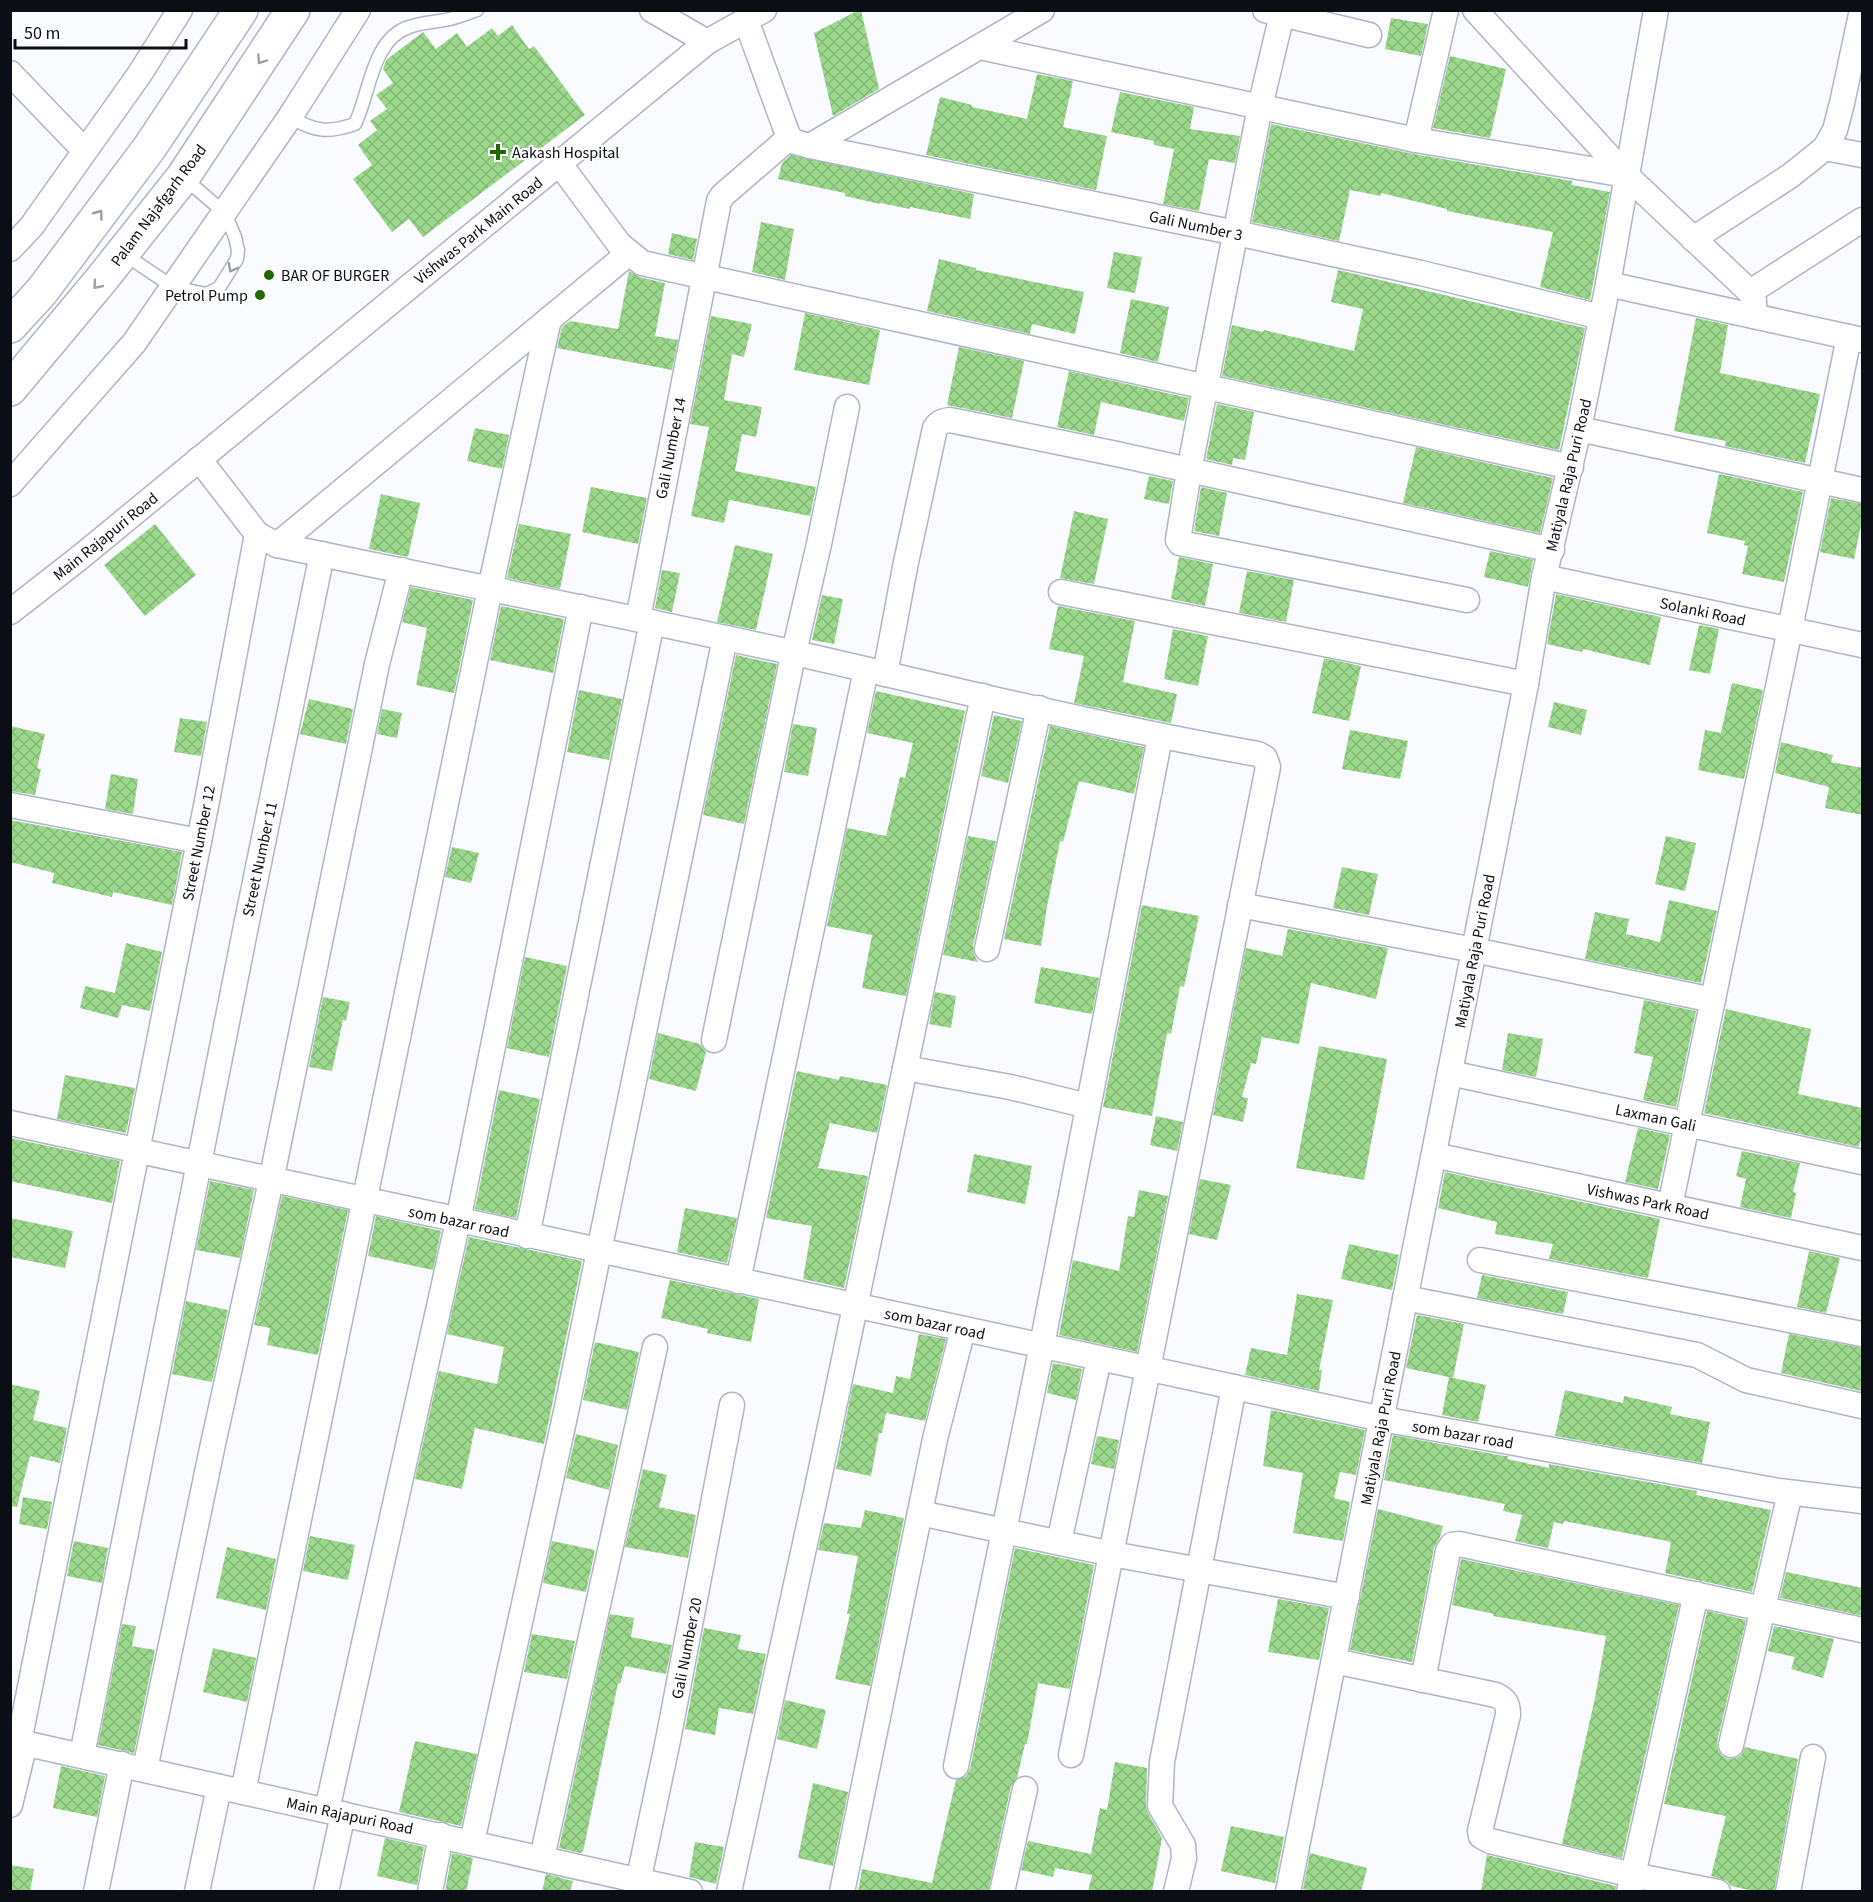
<svg xmlns="http://www.w3.org/2000/svg" width="1873" height="1902" font-family="'Source Sans 3',sans-serif">
<defs>
<pattern id="building-cross-hatch" width="8" height="8" patternUnits="userSpaceOnUse" patternTransform="scale(1.5)"><rect width="8" height="8" fill="#9cd88c"/><path d="M0 0l8 8M0 8l8-8" fill="none" stroke="#85b878"/></pattern>
</defs>
<rect width="100%" height="100%" fill="#fafbff"/>
<g fill="url(#building-cross-hatch)">
<polygon points="859,10 861,10 879,89 833,116 814,33"/>
<polygon points="1391,18 1428,24 1421,56 1385,49"/>
<polygon points="512,25 529,49 534,46 585,115 423,237 409,219 392,232 353,179 372,165 358,145 377,130 370,121 387,109 376,95 393,83 383,69 386,60 423,32 436,49 457,33 467,47 492,28 498,36"/>
<polygon points="1450,56 1506,69 1490,138 1433,128"/>
<polygon points="1037,74 1073,81 1063,127 1107,136 1096,190 926,155 940,97 972,105 972,107 1027,119"/>
<polygon points="1120,92 1194,107 1190,129 1240,136 1235,163 1209,159 1199,211 1163,204 1174,149 1154,145 1154,141 1111,132"/>
<polygon points="1271,124 1414,154 1572,181 1572,185 1610,192 1590,300 1540,287 1553,232 1447,211 1447,209 1381,193 1381,196 1350,190 1339,241 1252,222"/>
<polygon points="791,155 974,194 970,219 910,207 910,209 880,203 880,204 845,196 845,193 778,179 782,163"/>
<polygon points="761,222 794,229 785,280 752,272"/>
<polygon points="672,233 697,239 693,260 668,254"/>
<polygon points="1114,252 1142,257 1135,293 1107,288"/>
<polygon points="939,259 976,268 976,270 1084,292 1075,334 1032,324 1030,334 927,311"/>
<polygon points="1338,270 1585,328 1559,450 1222,376 1232,325 1263,332 1264,330 1354,351 1363,309 1331,302"/>
<polygon points="629,271 639,277 665,283 655,336 678,340 672,370 557,348 562,327 570,321 618,329"/>
<polygon points="1131,299 1169,307 1158,362 1120,353"/>
<polygon points="805,313 880,330 869,385 794,370"/>
<polygon points="711,316 752,324 744,357 732,354 724,400 762,407 756,437 742,434 735,471 816,487 810,516 729,500 724,523 691,516 709,427 690,424"/>
<polygon points="1696,318 1728,325 1720,373 1820,394 1805,463 1725,446 1726,441 1674,431"/>
<polygon points="959,347 1024,361 1012,418 947,405"/>
<polygon points="1069,371 1189,398 1184,421 1101,402 1094,435 1057,427"/>
<polygon points="1217,404 1254,412 1245,460 1233,458 1232,465 1206,459"/>
<polygon points="475,428 509,435 502,469 467,461"/>
<polygon points="1416,447 1553,478 1540,533 1403,503"/>
<polygon points="1719,474 1803,492 1784,582 1742,574 1748,546 1744,545 1745,541 1707,533"/>
<polygon points="1149,476 1173,481 1169,504 1144,499"/>
<polygon points="591,487 647,498 638,544 582,532"/>
<polygon points="1201,487 1227,493 1219,536 1194,531"/>
<polygon points="381,494 420,503 408,557 369,549"/>
<polygon points="1831,498 1863,504 1863,516 1854,559 1820,552"/>
<polygon points="1074,511 1108,519 1094,584 1060,578"/>
<polygon points="155,524 196,575 145,616 104,565"/>
<polygon points="519,524 571,534 560,589 507,578"/>
<polygon points="735,545 773,554 756,630 717,622"/>
<polygon points="1490,551 1533,560 1528,587 1484,577"/>
<polygon points="1179,557 1213,564 1205,606 1171,599"/>
<polygon points="662,570 680,573 672,612 655,608"/>
<polygon points="1247,571 1294,580 1286,622 1239,613"/>
<polygon points="411,587 473,600 454,693 416,685 427,628 402,622"/>
<polygon points="1556,594 1661,617 1650,665 1583,649 1582,652 1547,644"/>
<polygon points="822,595 843,599 834,644 812,640"/>
<polygon points="501,606 564,619 553,673 490,660"/>
<polygon points="1058,606 1135,621 1123,682 1177,694 1171,723 1074,703 1084,656 1049,649"/>
<polygon points="1699,625 1719,629 1710,674 1689,670"/>
<polygon points="1173,629 1208,636 1198,686 1164,679"/>
<polygon points="736,655 777,664 744,824 703,815"/>
<polygon points="1324,658 1361,666 1349,721 1312,713"/>
<polygon points="1732,683 1763,690 1744,779 1698,770 1705,730 1721,733"/>
<polygon points="579,690 622,699 609,760 567,752"/>
<polygon points="876,691 965,711 906,996 862,988 872,935 827,926 847,828 886,836 900,777 905,778 913,743 867,733"/>
<polygon points="309,699 353,709 346,744 300,734"/>
<polygon points="1554,702 1587,710 1581,735 1548,727"/>
<polygon points="382,709 402,713 397,738 377,734"/>
<polygon points="994,715 1022,721 1008,783 981,776"/>
<polygon points="180,718 207,722 201,756 174,752"/>
<polygon points="793,724 817,728 808,776 784,772"/>
<polygon points="10,726 45,734 37,768 41,769 35,795 10,791"/>
<polygon points="1050,726 1144,747 1134,794 1079,781 1063,842 1060,841 1047,907 1041,946 1004,939"/>
<polygon points="1350,730 1408,741 1400,779 1342,769"/>
<polygon points="1781,742 1833,755 1831,762 1863,768 1863,815 1825,808 1829,787 1775,773"/>
<polygon points="111,774 138,779 133,814 105,809"/>
<polygon points="10,820 182,852 172,905 113,892 112,897 52,883 54,873 10,862"/>
<polygon points="968,836 996,841 973,946 974,954 978,962 943,955"/>
<polygon points="1666,836 1696,843 1685,891 1655,884"/>
<polygon points="452,847 479,853 471,883 445,877"/>
<polygon points="1342,867 1378,874 1369,915 1333,908"/>
<polygon points="1669,900 1717,911 1701,983 1585,959 1595,912 1629,919 1626,934 1660,942"/>
<polygon points="1142,905 1199,916 1184,987 1180,986 1171,1034 1167,1033 1152,1116 1103,1107"/>
<polygon points="1288,929 1388,948 1376,999 1311,983 1299,1044 1262,1037 1256,1064 1251,1063 1242,1097 1248,1098 1243,1122 1213,1115 1246,948 1282,956"/>
<polygon points="126,943 162,952 150,1011 122,1005 118,1018 80,1008 85,986 115,993"/>
<polygon points="525,957 567,966 549,1057 507,1048"/>
<polygon points="1041,967 1099,978 1092,1014 1034,1003"/>
<polygon points="935,992 956,996 951,1028 929,1024"/>
<polygon points="323,997 350,1002 346,1021 343,1020 332,1071 309,1067"/>
<polygon points="1644,1000 1696,1011 1676,1107 1643,1100 1653,1057 1634,1053"/>
<polygon points="1726,1009 1811,1029 1798,1094 1863,1108 1863,1131 1859,1147 1704,1113"/>
<polygon points="658,1033 700,1044 706,1052 696,1091 649,1079"/>
<polygon points="1508,1033 1543,1039 1536,1077 1502,1070"/>
<polygon points="1319,1046 1387,1059 1364,1180 1296,1168"/>
<polygon points="797,1071 839,1080 840,1076 887,1085 877,1133 830,1123 818,1168 868,1176 844,1288 803,1279 812,1226 766,1218"/>
<polygon points="65,1075 135,1088 126,1133 57,1119"/>
<polygon points="499,1090 540,1099 516,1218 475,1209"/>
<polygon points="1156,1116 1183,1122 1177,1151 1150,1145"/>
<polygon points="1638,1128 1670,1135 1658,1189 1625,1182"/>
<polygon points="10,1138 120,1161 112,1203 10,1181"/>
<polygon points="1742,1151 1800,1163 1793,1192 1796,1193 1791,1218 1740,1207 1746,1179 1736,1176"/>
<polygon points="974,1154 1032,1166 1025,1204 967,1192"/>
<polygon points="1445,1172 1660,1219 1648,1278 1549,1259 1553,1244 1495,1234 1497,1222 1438,1208"/>
<polygon points="1200,1179 1231,1185 1217,1240 1189,1234"/>
<polygon points="210,1181 254,1190 240,1258 196,1250"/>
<polygon points="1139,1190 1168,1196 1137,1352 1059,1335 1073,1260 1119,1271 1128,1216 1134,1217"/>
<polygon points="282,1196 348,1210 318,1355 267,1345 270,1328 254,1325"/>
<polygon points="685,1208 737,1218 727,1263 677,1252"/>
<polygon points="376,1216 441,1231 433,1270 368,1256"/>
<polygon points="10,1218 73,1231 65,1268 10,1257"/>
<polygon points="469,1237 582,1261 544,1444 475,1428 462,1489 415,1479 439,1371 497,1384 504,1347 447,1334"/>
<polygon points="1349,1244 1399,1255 1392,1290 1341,1279"/>
<polygon points="1809,1251 1840,1258 1826,1313 1797,1307"/>
<polygon points="1482,1275 1568,1292 1563,1314 1477,1298"/>
<polygon points="670,1280 759,1299 751,1342 707,1333 708,1329 661,1318"/>
<polygon points="1297,1294 1333,1300 1319,1370 1322,1370 1319,1391 1245,1375 1251,1348 1287,1355"/>
<polygon points="186,1301 228,1310 212,1382 172,1374"/>
<polygon points="1417,1315 1464,1324 1453,1378 1406,1368"/>
<polygon points="919,1334 946,1339 925,1421 886,1413 882,1433 879,1433 871,1476 836,1469 853,1384 893,1393 896,1376 910,1379"/>
<polygon points="1789,1334 1863,1348 1861,1391 1781,1373"/>
<polygon points="595,1342 639,1352 627,1410 583,1400"/>
<polygon points="1053,1363 1082,1369 1076,1400 1047,1393"/>
<polygon points="1449,1377 1486,1385 1478,1422 1442,1415"/>
<polygon points="10,1384 40,1391 33,1420 67,1428 60,1463 30,1456 17,1507 10,1506"/>
<polygon points="1565,1390 1623,1403 1624,1396 1672,1407 1670,1414 1710,1422 1702,1463 1555,1436"/>
<polygon points="1271,1410 1365,1430 1356,1475 1340,1472 1334,1498 1350,1502 1343,1541 1293,1533 1303,1473 1263,1466"/>
<polygon points="576,1434 618,1445 609,1490 566,1478"/>
<polygon points="1393,1435 1504,1456 1508,1456 1507,1459 1549,1468 1549,1464 1697,1491 1696,1495 1771,1510 1752,1592 1665,1573 1671,1543 1667,1541 1564,1521 1563,1524 1554,1522 1548,1548 1515,1541 1522,1515 1503,1511 1505,1504 1384,1480"/>
<polygon points="1097,1436 1119,1440 1114,1469 1091,1464"/>
<polygon points="643,1469 667,1475 659,1507 696,1515 688,1558 625,1547"/>
<polygon points="23,1497 52,1502 47,1529 19,1524"/>
<polygon points="1378,1509 1443,1526 1440,1537 1434,1548 1412,1662 1350,1650"/>
<polygon points="865,1510 904,1518 870,1686 835,1679 850,1614 847,1614 858,1556 818,1550 824,1523 861,1528"/>
<polygon points="310,1536 355,1545 348,1580 303,1571"/>
<polygon points="74,1541 108,1548 102,1583 67,1576"/>
<polygon points="552,1541 595,1550 586,1592 543,1583"/>
<polygon points="227,1547 276,1559 266,1610 216,1598"/>
<polygon points="1015,1548 1094,1565 1070,1689 1038,1683 1027,1744 1025,1744 1017,1778 1011,1786 988,1892 858,1892 862,1869 932,1883 956,1780 966,1776 970,1769"/>
<polygon points="1461,1559 1679,1605 1622,1858 1562,1844 1595,1698 1606,1636 1493,1616 1494,1614 1452,1605"/>
<polygon points="1786,1572 1863,1588 1863,1616 1780,1598"/>
<polygon points="1278,1599 1329,1608 1319,1660 1268,1652"/>
<polygon points="1707,1611 1746,1620 1717,1742 1718,1750 1722,1756 1728,1759 1736,1758 1741,1755 1745,1747 1798,1759 1774,1892 1757,1892 1731,1886 1727,1881 1711,1876 1726,1816 1664,1804"/>
<polygon points="610,1614 634,1618 631,1637 672,1645 666,1674 625,1666 620,1684 618,1683 583,1852 580,1853 559,1848"/>
<polygon points="122,1624 136,1626 132,1646 155,1650 134,1753 98,1745"/>
<polygon points="1774,1626 1834,1639 1823,1678 1791,1669 1795,1657 1768,1651"/>
<polygon points="704,1628 741,1635 738,1649 766,1654 753,1714 719,1708 715,1735 685,1729"/>
<polygon points="532,1634 575,1641 567,1679 524,1672"/>
<polygon points="213,1648 256,1658 247,1702 203,1692"/>
<polygon points="785,1700 826,1710 817,1749 777,1739"/>
<polygon points="415,1741 477,1754 461,1826 399,1812"/>
<polygon points="1115,1762 1147,1768 1146,1806 1148,1813 1162,1838 1152,1892 1088,1892 1092,1875 1055,1868 1053,1877 1021,1870 1028,1841 1091,1854 1100,1808 1107,1810"/>
<polygon points="61,1766 105,1776 97,1817 53,1808"/>
<polygon points="813,1783 848,1792 833,1866 798,1858"/>
<polygon points="1231,1826 1284,1837 1275,1883 1221,1871"/>
<polygon points="385,1838 424,1847 417,1885 377,1876"/>
<polygon points="695,1842 724,1847 716,1884 689,1877"/>
<polygon points="452,1853 473,1858 466,1892 445,1892"/>
<polygon points="1310,1853 1367,1868 1361,1892 1315,1892 1303,1889"/>
<polygon points="1487,1855 1616,1886 1615,1892 1481,1892"/>
<polygon points="10,1865 34,1869 30,1892 10,1892"/>
<polygon points="546,1874 573,1881 570,1892 542,1892"/>
</g>
<g fill="none" stroke-linecap="round" stroke-linejoin="round">
<g stroke="#adb5c6" stroke-width="15">
<g id="lane">
<path d="M290,117C315,132 329,133 355,124C370,93 372,39 409,27C422,22 437,22 450,19C459,17 468,13 477,10"/>
<polyline points="124,254 173,287 206,294 219,288 237,259 238,250 235,237 225,213 184,178"/>
</g>
</g>
<g stroke="#adb5c6" stroke-width="27">
<g id="street">
<polyline points="652,10 707,42"/>
<polyline points="1265,10 1369,35"/>
<polyline points="1475,10 1626,175 1750,292 1754,300 1754,316"/>
<polyline points="1282,14 1260,107 1189,471 1178,540 1180,543 1467,600"/>
<polyline points="746,20 789,138"/>
<polyline points="980,47 1416,140 1626,175"/>
<polyline points="10,73 84,150"/>
<polyline points="789,138 795,142 810,146 1236,233 1421,273 1601,317"/>
<polyline points="1416,140 1446,10"/>
<polyline points="810,146 1042,10"/>
<polyline points="1825,148 1862,155"/>
<polyline points="559,163 619,244 642,263 1571,467"/>
<polyline points="1693,239 1790,176 1825,148 1835,130 1842,103 1862,10"/>
<polyline points="10,249 31,227 139,75 180,10"/>
<polyline points="1608,284 1862,340"/>
<polyline points="1750,292 1862,220"/>
<polyline points="1579,429 1862,490"/>
<path d="M199,459L257,534L277,545C450,581 623,615 795,653C949,688 1103,727 1258,754L1265,758L1268,767L1071,1755"/>
<polyline points="10,484 134,343 290,117 358,10"/>
<polyline points="277,545 629,253"/>
<polyline points="1544,577 1862,645"/>
<polyline points="1061,592 1526,684"/>
<polyline points="10,612 78,559 707,42 764,10"/>
<polyline points="638,619 719,201 723,195 789,138"/>
<path d="M885,674L905,567L935,428C939,422 943,421 950,420L1112,453L1552,550"/>
<polyline points="10,805 199,841"/>
<polyline points="1240,905 1474,950 1713,1000"/>
<polyline points="987,949 1039,708"/>
<polyline points="714,1040 791,665 819,544 847,407"/>
<polyline points="905,1068 1010,1087 1088,1106"/>
<polyline points="1450,1073 1862,1162"/>
<polyline points="10,1123 1382,1419 1779,1491 1862,1501"/>
<polyline points="1434,1155 1862,1248"/>
<polyline points="1670,1206 1790,629 1849,337"/>
<polyline points="527,1236 652,622"/>
<polyline points="1480,1260 1862,1334"/>
<polyline points="738,1281 866,670"/>
<polyline points="1405,1298 1697,1355 1746,1380 1862,1406"/>
<polyline points="920,1513 1112,1554 1347,1597"/>
<polyline points="1059,1542 1099,1359"/>
<path d="M1334,1661L1496,1695C1506,1700 1508,1704 1508,1715L1480,1831L1481,1836L1490,1841L1633,1875L1696,1594"/>
<polyline points="1423,1680 1448,1551 1452,1545 1459,1544 1862,1630"/>
<polyline points="10,1740 690,1892"/>
<polyline points="19,1742 207,801 257,534"/>
<polyline points="1731,1745 1790,1493"/>
<polyline points="82,1755 245,931 322,554"/>
<polyline points="956,1766 1042,1345 1160,737"/>
<polyline points="145,1769 213,1444 271,1181 377,664 401,570"/>
<polyline points="243,1792 490,589 549,319"/>
<polyline points="10,1805 25,1743"/>
<polyline points="327,1810 458,1221 581,607"/>
<polyline points="472,1842 567,1407 725,638"/>
<polyline points="542,1858 655,1347"/>
<polyline points="96,1892 122,1764"/>
<polyline points="197,1892 219,1787"/>
<polyline points="326,1892 343,1814"/>
<polyline points="430,1892 441,1835"/>
<polyline points="636,1892 668,1740 732,1405"/>
<polyline points="729,1892 816,1493 983,696"/>
<polyline points="842,1892 935,1439 963,1329"/>
<polyline points="1002,1892 1025,1789"/>
<polyline points="1176,1892 1184,1858 1183,1845 1160,1806 1162,1762 1234,1387"/>
<polyline points="1288,1892 1491,864 1526,684 1544,577 1579,429 1608,284 1656,10"/>
<polyline points="1629,1892 1633,1875 1718,1892"/>
<polyline points="1788,1892 1813,1757"/>
</g>
</g>
<g stroke="#adb5c6" stroke-width="36">
<g id="secondary">
<polyline points="10,326 42,291 150,147 241,10"/>
<polyline points="10,389 101,280 183,177 293,10"/>
</g>
</g>
<use href="#lane" stroke="#fff" stroke-width="12"/>
<use href="#street" stroke="#fff" stroke-width="24"/>
<use href="#secondary" stroke="#fff" stroke-width="33"/>
</g>
<defs><path id="oneway-chevron" d="M-2-3.5L2.5 0L-2 3.5" fill="none" stroke-width="1.6" stroke-linecap="round" stroke-linejoin="round" transform="scale(1.5)"/></defs>
<g stroke="#9d9fa1">
<use href="#oneway-chevron" transform="translate(261 60) rotate(124)"/>
<use href="#oneway-chevron" transform="translate(99 214) rotate(-53)"/>
<use href="#oneway-chevron" transform="translate(232 268) rotate(118)"/>
<use href="#oneway-chevron" transform="translate(97 285) rotate(130)"/>
</g>
<g fill="#226800" stroke="#fff" stroke-width="2">
<path d="M495 143h6v6h6v6h-6v6h-6v-6h-6v-6h6z"/>
<circle cx="269" cy="275" r="6"/>
<circle cx="260" cy="295" r="6"/>
</g>
<g text-anchor="middle" stroke-width="4.5" stroke-linejoin="round" paint-order="stroke">
<g font-size="16" fill="#0b0e14" stroke="#fff" text-anchor="start">
<text x="512" y="158">Aakash Hospital</text>
<text x="281" y="281">BAR OF BURGER</text>
<text x="248" y="301" text-anchor="end">Petrol Pump</text>
</g>
<g font-size="16" fill="#0b0e14" stroke="#fff">
<text transform="translate(158 205) rotate(-53)" y="6">Palam Najafgarh Road</text>
<text transform="translate(1196 225) rotate(12)" y="6">Gali Number 3</text>
<text transform="translate(478 230) rotate(-39)" y="6">Vishwas Park Main Road</text>
<text transform="translate(670 448) rotate(-79)" y="6">Gali Number 14</text>
<text transform="translate(1568 475) rotate(-77)" y="6">Matiyala Raja Puri Road</text>
<text transform="translate(105 536) rotate(-39)" y="6">Main Rajapuri Road</text>
<text transform="translate(1703 611) rotate(12)" y="6">Solanki Road</text>
<text transform="translate(198 843) rotate(-79)" y="6">Street Number 12</text>
<text transform="translate(259 859) rotate(-78)" y="6">Street Number 11</text>
<text transform="translate(1474 951) rotate(-79)" y="6">Matiyala Raja Puri Road</text>
<text transform="translate(1656 1117) rotate(12)" y="6">Laxman Gali</text>
<text transform="translate(1648 1201) rotate(12)" y="6">Vishwas Park Road</text>
<text transform="translate(459 1221) rotate(12)" y="6">som bazar road</text>
<text transform="translate(935 1323) rotate(12)" y="6">som bazar road</text>
<text transform="translate(1380 1428) rotate(-79)" y="6">Matiyala Raja Puri Road</text>
<text transform="translate(1463 1434) rotate(10)" y="6">som bazar road</text>
<text transform="translate(686 1648) rotate(-79)" y="6">Gali Number 20</text>
<text transform="translate(350 1815) rotate(12)" y="6">Main Rajapuri Road</text>
</g>
</g>
<rect width="1873" height="1902" fill="none" stroke="#0b0e14" stroke-width="24"/>
<path d="M15 39v9h171v-9" fill="none" stroke="#0b0e14" stroke-width="3"/>
<text x="24" y="39" font-size="18" fill="#0b0e14" stroke="#ffffff" stroke-width="4.5" paint-order="stroke">50 m</text>
</svg>
